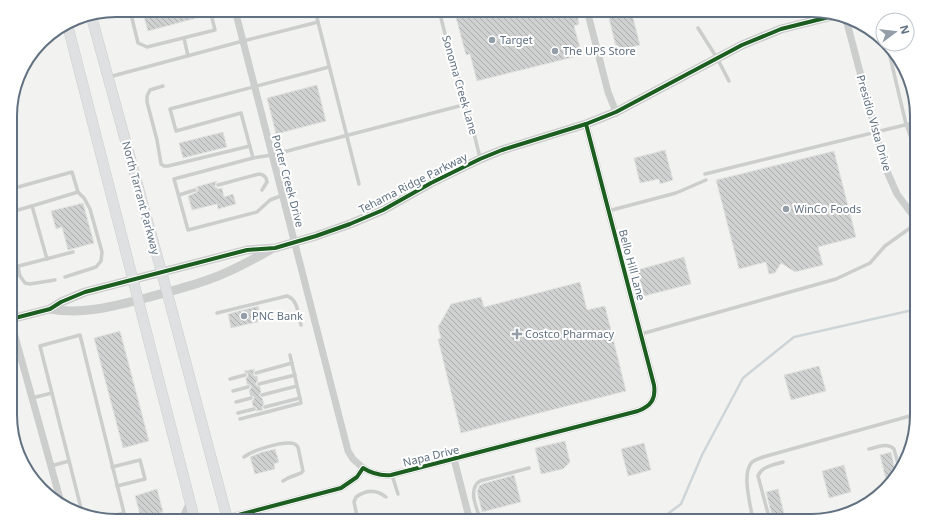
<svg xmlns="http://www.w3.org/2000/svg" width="927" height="531" font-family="'Noto Sans',sans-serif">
<defs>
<pattern id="building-back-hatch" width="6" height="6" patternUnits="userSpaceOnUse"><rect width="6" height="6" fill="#cfd0d0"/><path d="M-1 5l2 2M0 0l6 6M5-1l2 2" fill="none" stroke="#abadae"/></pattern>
</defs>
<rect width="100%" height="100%" fill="#f2f3f0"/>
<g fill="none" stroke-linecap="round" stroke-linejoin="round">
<polyline stroke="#ced5d8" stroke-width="2.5" points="658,521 681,504 702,455 743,378 794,337 917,309"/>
</g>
<g fill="url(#building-back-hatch)" stroke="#e2e2e0">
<polygon points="142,10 202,10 204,16 148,31"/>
<polygon points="454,10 576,10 579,24 574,26 582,55 477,81 470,54 466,55"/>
<polygon points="607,10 631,10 640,45 617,51"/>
<polygon points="317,85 326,121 276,134 267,98"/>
<polygon points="223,132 227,147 183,158 179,143"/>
<polygon points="665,150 673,180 660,184 659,179 640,183 634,158"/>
<polygon points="834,151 856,237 818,247 823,265 795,272 781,263 775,273 769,274 766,262 739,269 716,180"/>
<polygon points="217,181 215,185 215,187 219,189 222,188 224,197 233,194 236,204 218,209 217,204 192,210 188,196 197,192 198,189 196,187"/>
<polygon points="83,203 94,243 68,250 62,227 56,229 51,211"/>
<polygon points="684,257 691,284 644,296 637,270"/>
<polygon points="580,282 587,310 605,306 626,391 461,433 438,339 441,338 438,327 451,304 481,297 484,307"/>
<polygon points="258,306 262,321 231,328 228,314"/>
<polygon points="120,331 149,441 123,448 94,338"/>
<polygon points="819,366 826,391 791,400 784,375"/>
<polygon points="255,369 253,373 254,376 257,376 258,381 256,383 256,385 260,387 261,392 259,396 262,398 264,404 262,407 263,410 256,411 257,408 253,406 252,401 254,399 254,397 250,395 249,390 251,388 251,386 247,384 246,378 248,376 248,374 244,371"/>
<polygon points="565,441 570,462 563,469 541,474 535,448"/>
<polygon points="644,443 651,470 628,476 621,449"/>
<polygon points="275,449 279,462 274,464 275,469 255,474 250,457 262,452"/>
<polygon points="891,452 896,474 887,484 880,455"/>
<polygon points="844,465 851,492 829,498 822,471"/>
<polygon points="514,475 521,502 482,512 477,492 479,486 482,484"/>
<polygon points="157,489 163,512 141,518 135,496"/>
<polygon points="778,489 784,513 772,516 766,492"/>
</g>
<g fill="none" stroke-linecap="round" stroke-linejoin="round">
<g stroke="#cdcfcf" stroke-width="11">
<g id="secondary">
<polyline points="91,15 167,292 228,521"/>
<polyline points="67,23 195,521"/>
</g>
</g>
<g stroke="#cccdcd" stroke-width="3.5">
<polyline points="130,10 138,43 147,47 215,30 210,10"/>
<polyline points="315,10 359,184"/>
<polyline points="439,10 452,62 460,82 467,104 480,158"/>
<polyline points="698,28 717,58 729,81"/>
<polyline points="184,38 188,56"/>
<polyline points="888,48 906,124 917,155"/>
<polyline points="109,77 243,41 318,22"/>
<polyline points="163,86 150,90 147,96 147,102 157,140 161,164 164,166 168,166 250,146"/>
<polyline points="253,158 241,113 176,131 170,109 329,67"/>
<polyline points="705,174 917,122"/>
<polyline points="218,185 259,174 263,175 266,178 267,182 262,190"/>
<polyline points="11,189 72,172 78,192 84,198 90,209 102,252 101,261 96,267 65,277"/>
<polyline points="179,195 195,190"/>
<polyline points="283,195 270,200 257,212 188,230 174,179 253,158 272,155 467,104"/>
<polyline points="608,211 676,193 706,180"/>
<polyline points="11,212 32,206"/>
<polyline points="47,259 32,206 78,192"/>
<polyline points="18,267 20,276 25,283 30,284 55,280"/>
<polyline points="11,268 73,252"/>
<path d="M217,313L287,296C298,299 298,315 301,325"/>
<polyline points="641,334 836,279 870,263 885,246 917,223"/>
<polyline points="256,373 292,363"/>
<polyline points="230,379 245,375"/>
<polyline points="259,384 295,375"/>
<polyline points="233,391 248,387"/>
<polyline points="262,395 297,386"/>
<polyline points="32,398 52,393"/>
<polyline points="236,402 251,398"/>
<polyline points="265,407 300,398"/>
<polyline points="238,413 254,409"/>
<polyline points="240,419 301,403 290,355"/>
<path d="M869,449C878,447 887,442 894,449L900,471"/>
<path d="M244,457C253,450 285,440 295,444L298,447L303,471L301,473L288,478L283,481"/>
<polyline points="51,466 69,461"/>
<polyline points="112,467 140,460 145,479 117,486"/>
<polyline points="392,475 398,494"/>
<polyline points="82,512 40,346 80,335 126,521"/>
<polyline points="104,518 124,513"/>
<path d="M358,521L354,502L356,497C366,490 376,489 386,497"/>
<polyline points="423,521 446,515"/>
<path d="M481,521C477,509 467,489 480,481L529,468"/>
<path d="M753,521C751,506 741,474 752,462C755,460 760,458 763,457L917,414"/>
<path d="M770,521L758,476C762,466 773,465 783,462"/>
</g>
<g stroke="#cccdcd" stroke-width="7">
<polyline points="235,10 348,451 353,459 363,468"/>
<polyline points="587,10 608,92 616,112"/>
<polyline points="846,19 885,167 897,194 917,221"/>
<polyline points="11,322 62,506"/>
<polyline points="454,459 470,521"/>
<path d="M227,518L341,488L357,477L363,468C371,473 381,476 391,475L638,411C651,406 656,399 654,385L586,124"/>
<polyline points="181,521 190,502"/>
</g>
<g stroke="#cccdcd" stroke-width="9">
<path d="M50,309C83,315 114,306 146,298C167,292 189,287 210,279C231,272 250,261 270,250"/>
<polyline points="11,319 50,309 61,302 85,292 247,250 275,248 316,236 350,224 383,210 431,183 480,159 502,150 586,124 616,112 742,45 781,29 833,16"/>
</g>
<use href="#secondary" stroke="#dfe0e1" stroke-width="10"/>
<g stroke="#fff" stroke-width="6">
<g id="cycleway">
<polyline points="11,319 50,309 61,302 85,292 247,250 275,248 316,236 350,224 383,210 431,183 480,159 502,150 586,124 616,112 742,45 781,29 833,16"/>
<path d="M227,518L341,488L357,477L363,468C371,473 381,476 391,475L638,411C651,406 656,399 654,385L586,124"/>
</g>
</g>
<use href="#cycleway" stroke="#1b5e20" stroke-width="4"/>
</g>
<g fill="#949ea8" stroke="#fff" stroke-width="1.5">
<circle cx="492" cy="40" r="4"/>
<circle cx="555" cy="51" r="4"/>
<circle cx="786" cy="209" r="4"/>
<circle cx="244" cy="316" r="4"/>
<path d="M515 328h4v4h4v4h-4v4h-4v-4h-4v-4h4z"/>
</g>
<g text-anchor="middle" stroke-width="4" stroke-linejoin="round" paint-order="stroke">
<g font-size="11" fill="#617181" stroke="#fff" text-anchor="start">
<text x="500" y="44">Target</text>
<text x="563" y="55">The UPS Store</text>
<text x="794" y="213">WinCo Foods</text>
<text x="252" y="320">PNC Bank</text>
<text x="525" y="338">Costco Pharmacy</text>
</g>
<g font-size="11" fill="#617181" stroke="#fff">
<text transform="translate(460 85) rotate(74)" y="4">Sonoma Creek Lane</text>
<text transform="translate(874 123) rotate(74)" y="4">Presidio Vista Drive</text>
<text transform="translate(288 181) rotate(75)" y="4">Porter Creek Drive</text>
<text transform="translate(413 183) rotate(-27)" y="4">Tehama Ridge Parkway</text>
<text transform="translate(141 198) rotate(75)" y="4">North Tarrant Parkway</text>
<text transform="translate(632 265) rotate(75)" y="4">Bello Hill Lane</text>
<text transform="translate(431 456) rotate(-14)" y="4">Napa Drive</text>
</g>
</g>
<path d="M0 0H927V531H0ZM116 17H811A99 99 0 0 1 910 116V415A99 99 0 0 1 811 514H116A99 99 0 0 1 17 415V116A99 99 0 0 1 116 17Z" fill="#fff" fill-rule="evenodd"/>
<path fill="none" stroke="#617181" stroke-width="2" d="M116 17H811A99 99 0 0 1 910 116V415A99 99 0 0 1 811 514H116A99 99 0 0 1 17 415V116A99 99 0 0 1 116 17Z"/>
<g transform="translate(895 32) rotate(75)"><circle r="19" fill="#ffffff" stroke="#c0c6cd"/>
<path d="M0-3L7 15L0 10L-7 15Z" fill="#949ea8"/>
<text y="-6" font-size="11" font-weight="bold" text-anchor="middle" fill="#617181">N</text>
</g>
</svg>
